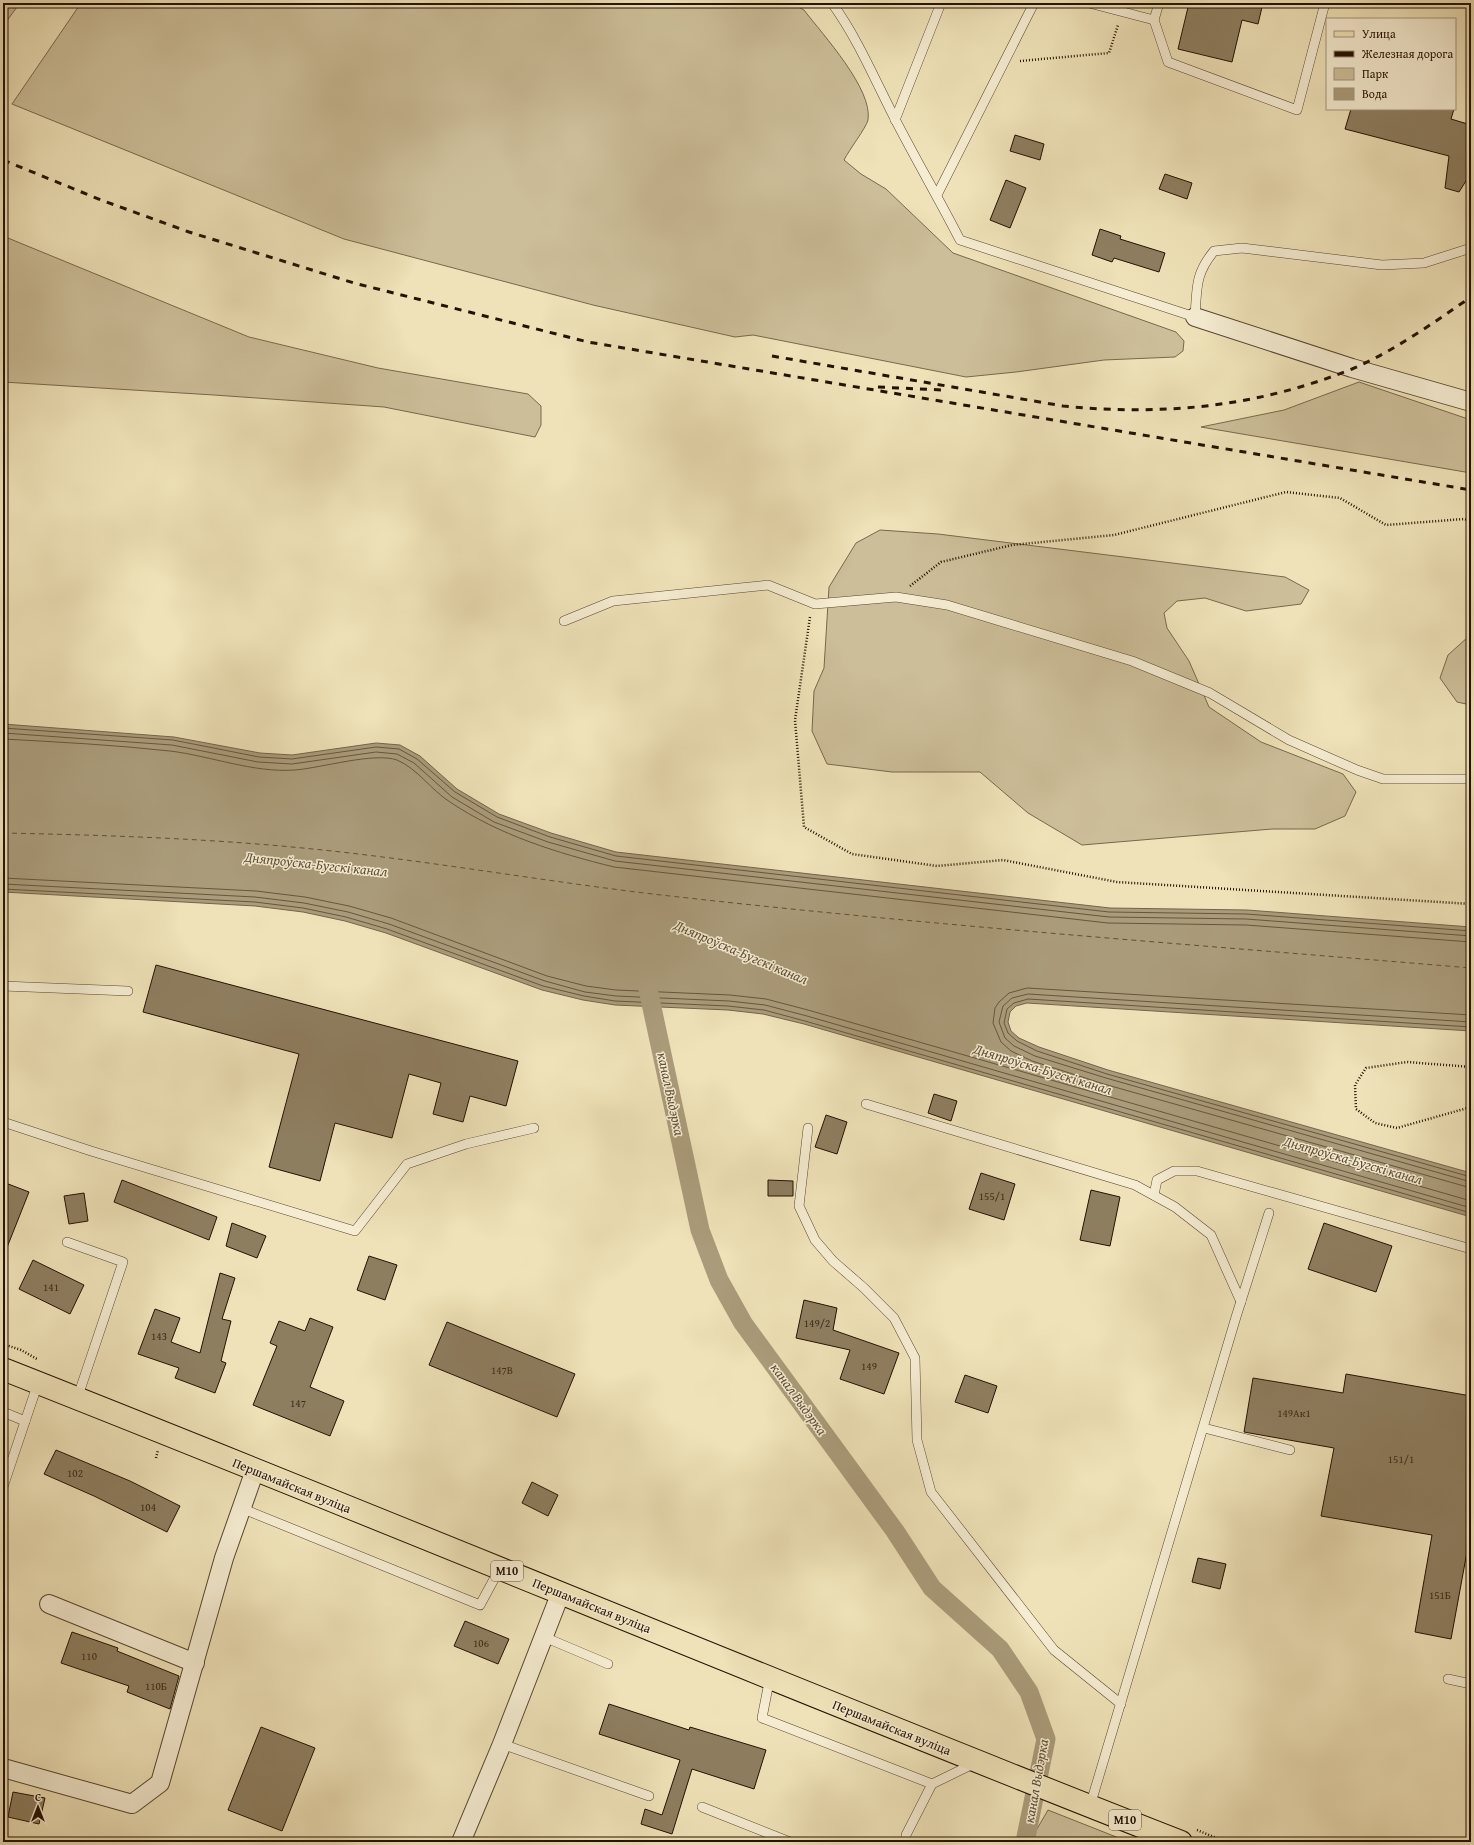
<svg xmlns="http://www.w3.org/2000/svg" width="1474" height="1845" font-family="'Gentium Book Plus',serif">
<rect width="100%" height="100%" fill="#efe2b8"/>
<filter id="stains"><feTurbulence type="fractalNoise" baseFrequency=".005" numOctaves="4"/><feColorMatrix values="0 0 0 0 .2 0 0 0 0 .09 0 0 0 0 .02 0 0 0 .5 -.17"/></filter>
<radialGradient id="worn" r=".72"><stop offset=".6" stop-color="#630" stop-opacity="0"/><stop offset="1" stop-color="#630" stop-opacity=".3"/></radialGradient>
<g fill="#ccbe99" stroke="#78684d">
<polygon points="3,3 20,3 3,26"/>
<path d="M81,3H791L804,10C823,35 873,89 868,120C866,128 849,150 844,160L861,174L886,189L953,253L1176,332L1184,341L1183,351L1175,357L1104,360L1016,372L966,377L753,335L735,337L593,305L344,239L12,104Z"/>
<polygon points="3,236 249,337 378,368 528,394 541,406 541,425 535,437 384,407 214,395 3,382"/>
<polygon points="1359,382 1471,420 1471,473 1201,427 1284,410"/>
<polygon points="880,530 938,534 1285,577 1309,590 1301,604 1246,611 1205,598 1177,601 1164,613 1167,628 1189,661 1209,707 1261,742 1343,774 1356,792 1345,816 1315,829 1272,829 1082,845 1028,813 980,772 892,772 827,764 812,731 814,691 824,668 829,587 856,543"/>
<polygon points="1468,637 1471,637 1471,705 1457,702 1440,678 1448,655"/>
<polygon points="1048,1810 1129,1842 1036,1842 1034,1834"/>
</g>
<polygon fill="#aa9b7a" stroke="#74644a" points="3,724 174,737 260,753 292,755 376,743 400,745 420,756 457,789 499,814 551,833 616,852 1110,908 1247,910 1471,927 1471,1031 1027,1003 1016,1006 1010,1012 1008,1022 1011,1031 1019,1038 1039,1047 1108,1070 1471,1173 1471,1217 804,1024 763,1014 728,1010 615,1005 583,1000 542,990 386,933 345,921 303,912 255,906 3,892"/>
<g fill="none" stroke-linecap="round" stroke-linejoin="round">
<g stroke="#67563e" stroke-width="1">
<polyline points="3,728 173,740 259,757 292,759 376,747 399,749 417,759 455,792 497,817 550,837 616,856 1109,912 1246,914 1471,931"/>
<polyline points="3,733 172,745 258,762 292,764 376,752 397,754 414,763 452,797 494,822 548,842 615,861 1109,917 1246,919 1471,936"/>
<path d="M3,739C59,742 115,745 170,751C211,756 253,773 295,770C321,768 374,752 397,760C418,769 431,790 450,802C499,835 557,853 614,867L1108,923L1246,925L1471,942"/>
<polyline points="3,878 256,891 305,897 349,906 391,918 547,976 586,986 616,990 730,995 766,999 808,1010 1471,1201"/>
<polyline points="3,884 255,897 304,903 348,912 389,924 545,981 585,992 616,996 729,1001 765,1005 807,1016 1471,1208"/>
<polyline points="3,889 255,902 303,908 346,917 387,929 543,986 584,996 615,1001 728,1006 764,1010 805,1021 1471,1213"/>
<polyline points="1471,1015 1027,988 1009,993 999,1002 995,1008 993,1023 1001,1042 1011,1051 1032,1061 1104,1084 1471,1188"/>
<polyline points="1471,1022 1028,994 1012,998 1003,1006 999,1022 1005,1038 1014,1046 1035,1056 1106,1078 1471,1182"/>
<polyline points="1471,1027 1028,999 1014,1003 1007,1009 1004,1023 1008,1033 1017,1041 1037,1051 1107,1074 1471,1177"/>
</g>
<polyline stroke="#aa9b7a" stroke-width="19" points="646,980 700,1230 719,1280 743,1323 895,1531 932,1588 1000,1649 1029,1692 1046,1739 1026,1837 1027,1842"/>
<path stroke="#604f37" stroke-width="1" stroke-dasharray="5 4" stroke-linecap="butt" d="M3,833C99,835 196,838 292,847C424,859 556,884 688,898C949,927 1210,946 1471,968"/>
</g>
<g fill="#8e7e60" stroke="#241101">
<polygon points="1189,3 1263,3 1258,24 1242,20 1232,62 1178,49"/>
<polygon points="1351,109 1454,109 1451,119 1471,125 1471,173 1459,192 1445,188 1449,156 1345,129"/>
<polygon points="1015,135 1044,144 1040,160 1010,151"/>
<polygon points="1165,174 1192,183 1187,199 1159,189"/>
<polygon points="1006,180 1026,188 1010,228 990,220"/>
<polygon points="1100,229 1121,236 1120,239 1165,253 1159,272 1114,258 1112,262 1092,255"/>
<polygon points="156,965 518,1061 506,1106 470,1096 463,1122 433,1114 441,1083 409,1074 392,1138 335,1123 320,1181 269,1167 299,1054 143,1012"/>
<polygon points="934,1094 957,1101 951,1121 928,1113"/>
<polygon points="826,1115 847,1122 837,1154 815,1147"/>
<polygon points="981,1173 1015,1184 1004,1220 969,1209"/>
<polygon points="122,1180 217,1217 209,1240 114,1202"/>
<polygon points="768,1180 793,1181 793,1196 768,1196"/>
<polygon points="3,1182 29,1192 4,1255 3,1255"/>
<polygon points="1091,1190 1120,1197 1110,1246 1080,1240"/>
<polygon points="84,1193 88,1221 69,1224 64,1196"/>
<polygon points="232,1223 266,1236 257,1258 226,1246"/>
<polygon points="1324,1223 1392,1246 1376,1292 1308,1269"/>
<polygon points="369,1256 397,1265 385,1300 357,1290"/>
<polygon points="33,1260 84,1285 70,1314 19,1289"/>
<polygon points="220,1273 235,1278 222,1319 231,1321 221,1361 226,1363 215,1393 175,1378 179,1368 138,1354 155,1309 180,1318 171,1342 200,1353"/>
<polygon points="804,1300 837,1308 833,1330 899,1353 884,1394 840,1379 850,1350 796,1338"/>
<polygon points="310,1318 333,1327 310,1387 344,1401 330,1436 253,1405 277,1346 270,1343 279,1321 305,1331"/>
<polygon points="447,1322 575,1374 557,1417 429,1365"/>
<polygon points="1346,1374 1471,1396 1471,1542 1469,1541 1451,1639 1415,1632 1432,1535 1321,1516 1334,1448 1244,1432 1253,1378 1343,1393"/>
<polygon points="965,1375 997,1386 988,1413 955,1402"/>
<polygon points="56,1450 130,1481 180,1506 167,1532 94,1496 44,1474"/>
<polygon points="532,1482 558,1495 548,1516 522,1503"/>
<polygon points="1198,1558 1226,1564 1220,1589 1192,1582"/>
<polygon points="465,1621 509,1639 498,1664 454,1646"/>
<polygon points="72,1632 118,1648 117,1651 179,1676 170,1709 127,1692 129,1686 61,1663"/>
<polygon points="609,1704 689,1730 690,1727 766,1750 754,1789 692,1769 672,1834 641,1824 645,1809 662,1815 680,1760 599,1734"/>
<polygon points="261,1727 315,1748 282,1831 228,1810"/>
<polygon points="13,1792 45,1798 39,1824 8,1817"/>
</g>
<g fill="none" stroke-linecap="round" stroke-linejoin="round">
<g stroke="#57452f" stroke-width="10">
<g id="lane">
<path d="M832,3C858,39 875,80 895,119C916,160 939,199 960,240L1195,317C1197,288 1195,274 1214,251L1242,248L1382,265L1424,263L1471,248"/>
<polyline points="1089,3 1154,20 1159,3"/>
<polyline points="1154,20 1168,62 1297,110 1325,3"/>
<polyline points="895,120 941,3"/>
<polyline points="937,195 1034,3"/>
<polyline points="564,621 613,601 768,585 815,604 896,597 947,605 1132,661 1210,693 1289,740 1357,770 1383,779 1471,779"/>
<polyline points="3,986 128,991"/>
<polyline points="866,1104 1135,1185 1175,1207 1211,1235 1241,1302"/>
<polyline points="3,1122 91,1151 355,1231 407,1164 466,1144 534,1128"/>
<polyline points="808,1128 799,1206 815,1240 833,1261 864,1288 894,1318 915,1358 917,1440 931,1492 1054,1650 1121,1704"/>
<polyline points="1154,1195 1157,1180 1174,1171 1197,1171 1471,1249"/>
<polyline points="67,1242 123,1262 77,1399"/>
<polyline points="3,1412 25,1421"/>
<polyline points="1204,1428 1290,1450"/>
<polyline points="3,1487 38,1383"/>
<polyline points="241,1508 480,1605 500,1568"/>
<polyline points="544,1637 608,1664"/>
<polyline points="770,1677 762,1718 932,1784 975,1763"/>
<polyline points="1448,1679 1471,1684"/>
<polyline points="502,1744 649,1796"/>
<polyline points="1090,1806 1236,1317 1269,1213"/>
<polyline points="702,1807 790,1842"/>
<polyline points="906,1842 906,1835 932,1784"/>
</g>
</g>
<g stroke="#57452f" stroke-width="20">
<g id="street">
<polyline points="1195,317 1352,368 1471,402"/>
<polyline points="49,1604 195,1663"/>
<polyline points="3,1768 132,1804 160,1783 224,1558 255,1470"/>
<polyline points="461,1842 502,1744 561,1592"/>
</g>
</g>
<g stroke="#241101" stroke-width="24">
<path id="primary" d="M3,1369C397,1524 787,1688 1181,1842"/>
</g>
<g stroke="#241101" stroke-width="2.5" stroke-dasharray="1 2" stroke-linecap="butt">
<polyline points="1020,61 1109,53 1118,25"/>
<polyline points="910,586 941,562 1012,545 1114,535 1286,492 1340,498 1386,525 1464,519 1471,521"/>
<polyline points="810,617 795,720 804,827 852,854 937,866 1003,860 1117,882 1471,904"/>
<polyline points="1471,1067 1407,1062 1366,1068 1355,1085 1356,1109 1375,1123 1397,1128 1471,1107"/>
<polyline points="3,1344 21,1350 37,1359"/>
<polyline points="156,1458 158,1450"/>
<polyline points="1197,1830 1226,1842"/>
</g>
<use href="#lane" stroke="#f5ecd1" stroke-width="9"/>
<use href="#street" stroke="#f5ecd1" stroke-width="18"/>
<use href="#primary" stroke="#efe2b8" stroke-width="22"/>
<g stroke="#241101" stroke-width="3" stroke-dasharray="7 7" stroke-linecap="butt">
<polyline points="3,160 101,200 189,232 354,283 588,342 1471,490"/>
<path d="M772,356L1063,406C1164,416 1257,407 1352,369C1394,351 1433,323 1471,297"/>
<polyline points="878,387 942,390"/>
</g>
</g>
<g text-anchor="middle" stroke-width="3" stroke-linejoin="round" paint-order="stroke">
<g font-size="11" fill="#3e2c19">
<text x="992" y="1200">155/1</text>
<text x="51" y="1291">141</text>
<text x="817" y="1327">149/2</text>
<text x="159" y="1340">143</text>
<text x="869" y="1370">149</text>
<text x="502" y="1374">147В</text>
<text x="298" y="1407">147</text>
<text x="1294" y="1417">149Ак1</text>
<text x="1401" y="1463">151/1</text>
<text x="75" y="1477">102</text>
<text x="148" y="1511">104</text>
<text x="1440" y="1599">151Б</text>
<text x="481" y="1647">106</text>
<text x="89" y="1660">110</text>
<text x="156" y="1690">110Б</text>
</g>
<g fill="#f5ecd1" stroke="#63533f" stroke-width="1">
<rect x="491" y="1561" width="32" height="20" rx="3"/>
<rect x="1109" y="1810" width="32" height="20" rx="3"/>
</g>
<g font-size="12" font-weight="bold" fill="#241101">
<text x="507" y="1575">М10</text>
<text x="1125" y="1824">М10</text>
</g>
<g font-size="13" fill="#241101" stroke="#f5ecd1">
<text transform="translate(292 1485) rotate(22)" y="5">Першамайская вуліца</text>
<text transform="translate(592 1605) rotate(22)" y="5">Першамайская вуліца</text>
<text transform="translate(892 1727) rotate(22)" y="5">Першамайская вуліца</text>
</g>
<g font-size="14" font-style="italic" fill="#604f37" stroke="#f5ecd1">
<text transform="translate(316 864) rotate(6)" y="5">Дняпроўска-Бугскі канал</text>
<text transform="translate(741 952) rotate(23)" y="5">Дняпроўска-Бугскі канал</text>
<text transform="translate(1043 1069) rotate(17)" y="5">Дняпроўска-Бугскі канал</text>
<text transform="translate(671 1094) rotate(78)" y="5">канал Выдэрка</text>
<text transform="translate(1353 1160) rotate(16)" y="5">Дняпроўска-Бугскі канал</text>
<text transform="translate(799 1399) rotate(54)" y="5">канал Выдэрка</text>
<text transform="translate(1036 1781) rotate(-80)" y="5">канал Выдэрка</text>
</g>
</g>
<rect width="1474" height="1845" fill="none" stroke="#efe2b8" stroke-width="16"/>
<rect x="4" y="4" width="1466" height="1837" fill="none" stroke="#241101" stroke-width="2"/>
<rect x="8" y="8" width="1458" height="1829" fill="none" stroke="#241101"/>
<rect x="1326" y="18" width="130" height="92" fill="#f5ecd1" stroke="#a1947e"/>
<rect x="1334" y="31" width="20" height="6" fill="#efe2b8" stroke="#a1947e"/>
<text x="1362" y="38" font-size="12" fill="#241101">Улица</text>
<rect x="1334" y="51" width="20" height="6" fill="#241101" stroke="#a1947e"/>
<text x="1362" y="58" font-size="12" fill="#241101">Железная дорога</text>
<rect x="1334" y="68" width="20" height="12" fill="#ccbe99" stroke="#a1947e"/>
<text x="1362" y="78" font-size="12" fill="#241101">Парк</text>
<rect x="1334" y="88" width="20" height="12" fill="#aa9b7a" stroke="#a1947e"/>
<text x="1362" y="98" font-size="12" fill="#241101">Вода</text>
<g transform="translate(38 1807)" stroke="#f5ecd1" stroke-width="3" paint-order="stroke">
<path d="M0-3L7 15L0 10L-7 15Z" fill="#241101"/>
<text y="-6" font-size="11" font-weight="bold" text-anchor="middle" fill="#241101">С</text>
</g>
<rect width="100%" height="100%" filter="url(#stains)"/>
<rect width="100%" height="100%" fill="url(#worn)"/>
</svg>
